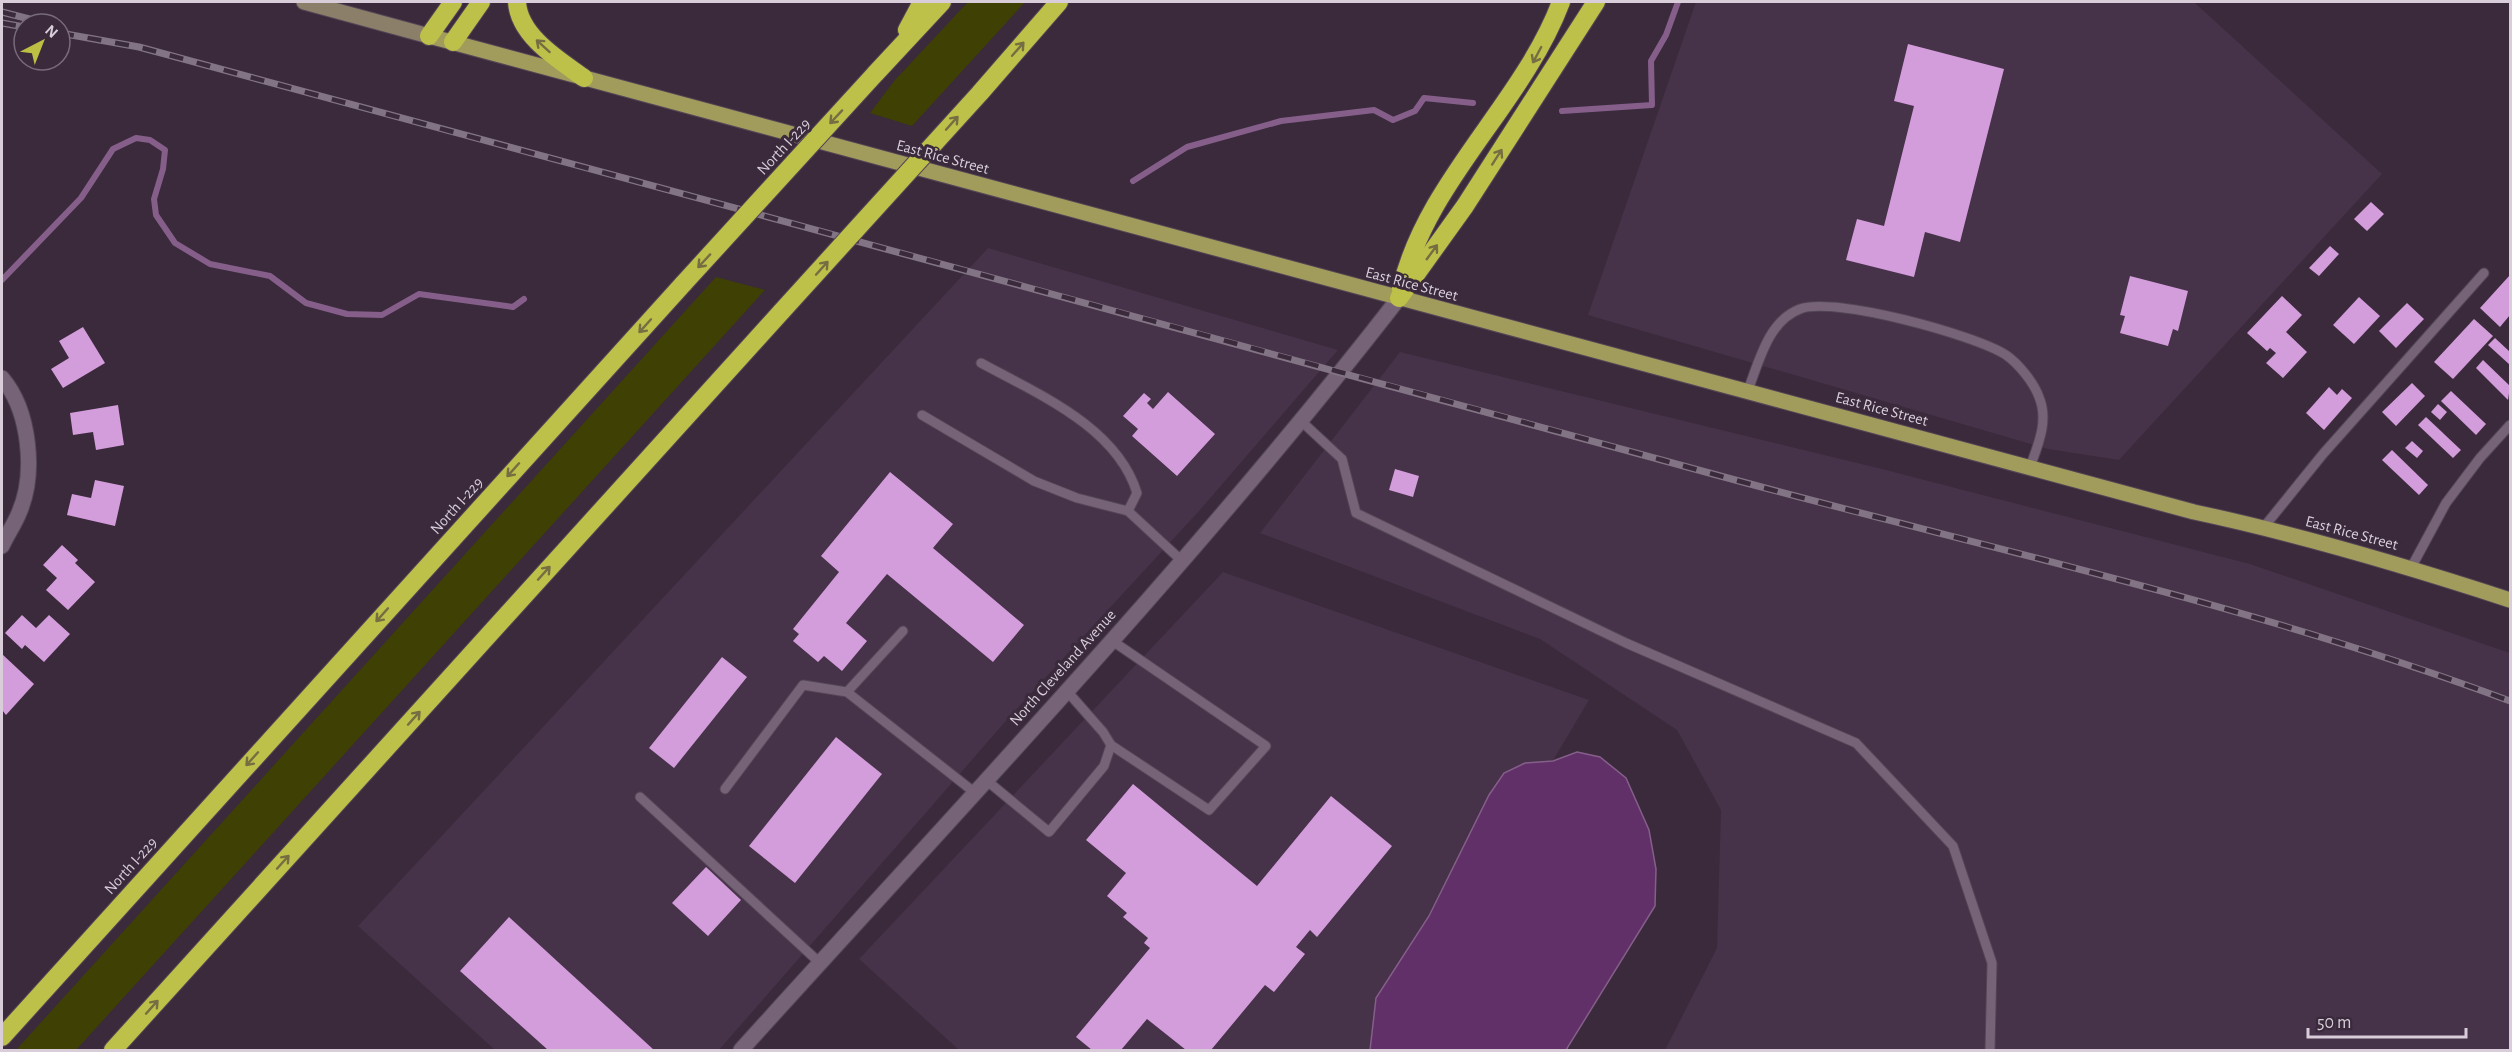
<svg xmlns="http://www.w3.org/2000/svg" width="2512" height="1052" font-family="'Alegreya Sans',sans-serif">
<rect width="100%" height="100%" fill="#3a2a3c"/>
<g fill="#463249">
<polygon points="1696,2 2194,2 2382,174 2119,460 2048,449 1588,315"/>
<polygon points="988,248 1338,350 1200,510 1012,714 719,1050 495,1050 358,926"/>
<polygon points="1400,352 1882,469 2250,564 2510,653 2510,1050 1665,1050 1717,948 1721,810 1677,730 1540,639 1260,533"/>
<polygon points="1223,572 1589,700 1450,934 1371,1050 959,1050 859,959"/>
</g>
<g fill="#3f4003">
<polygon points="968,2 1025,2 912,126 870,113 895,80"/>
<polygon points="716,277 765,290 76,1050 16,1050"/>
</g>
<polygon fill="#613068" stroke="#855f8a" stroke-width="1.5" points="1577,752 1600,757 1626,778 1649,830 1656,869 1655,906 1566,1050 1370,1050 1376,998 1429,916 1489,795 1504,773 1525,763 1553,761"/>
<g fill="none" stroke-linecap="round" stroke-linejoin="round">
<g stroke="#855f8a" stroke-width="6">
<polyline points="1562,111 1652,105 1651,61 1666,35 1678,2"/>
<polyline points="1133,181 1187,147 1281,121 1374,110 1393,120 1415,111 1424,98 1473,103"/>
<polyline points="2,280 81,198 113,149 136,138 150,140 165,150 163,169 154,199 156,215 175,243 210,264 270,276 306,303 347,314 382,315 419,294 513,307 524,299"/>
</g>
</g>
<g fill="#d39cdb">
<polygon points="1908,44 2004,69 1960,242 1925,232 1914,277 1846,260 1857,219 1884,226 1914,106 1894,101"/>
<polygon points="2371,202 2384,214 2367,231 2354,219"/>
<polygon points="2330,246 2339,254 2319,276 2309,268"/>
<polygon points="2510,275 2510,315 2500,327 2480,308"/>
<polygon points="2130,276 2188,291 2178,331 2173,329 2168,346 2120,333 2125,316 2120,315"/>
<polygon points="2282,296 2302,315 2286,332 2307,352 2283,378 2266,363 2276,353 2270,348 2267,351 2247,333"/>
<polygon points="2359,297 2380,316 2354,344 2333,325"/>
<polygon points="2407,303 2424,319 2396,348 2379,331"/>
<polygon points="2474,319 2493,336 2453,379 2434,362"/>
<polygon points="83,327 105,363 63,388 51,369 69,358 59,341"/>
<polygon points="2495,338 2510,352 2510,365 2488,345"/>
<polygon points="2483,360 2510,386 2508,400 2476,368"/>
<polygon points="2412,383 2425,396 2396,426 2382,412"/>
<polygon points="2329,387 2337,395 2342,389 2352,398 2324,430 2306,413"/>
<polygon points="2451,391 2486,424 2476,435 2441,401"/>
<polygon points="1168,392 1215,434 1177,476 1132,436 1138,429 1123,416 1144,393 1151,399 1147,403 1153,409"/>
<polygon points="2438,404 2447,412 2440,420 2431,412"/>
<polygon points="118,405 124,445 96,450 93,432 73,435 70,413"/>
<polygon points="2426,417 2461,450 2453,458 2418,425"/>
<polygon points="2412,441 2423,451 2417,458 2405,448"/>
<polygon points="2392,450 2428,485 2419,495 2382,460"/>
<polygon points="1395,469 1419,476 1413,497 1389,490"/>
<polygon points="890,472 953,524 933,548 1024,625 993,662 887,574 846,623 867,641 842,671 824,656 818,662 793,641 799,634 793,629 839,572 821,556"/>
<polygon points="95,480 124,486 115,526 67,515 72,494 91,498"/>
<polygon points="62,545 78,560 75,563 95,582 68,610 46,590 57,578 43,565"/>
<polygon points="22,615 36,628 49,615 70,634 44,662 25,645 22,649 5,633"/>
<polygon points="2,654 34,684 6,715 2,710"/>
<polygon points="722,657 747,677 674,768 649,748"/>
<polygon points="836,737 882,774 795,883 749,846"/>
<polygon points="1133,784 1257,886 1331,796 1392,846 1317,937 1310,930 1296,947 1305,954 1274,992 1265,985 1211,1050 1186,1050 1147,1019 1121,1050 1092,1050 1076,1037 1150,948 1144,943 1148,938 1123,917 1127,913 1107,896 1126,873 1086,840"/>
<polygon points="706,867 741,900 708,936 672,903"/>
<polygon points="509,917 654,1050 548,1050 460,971"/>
</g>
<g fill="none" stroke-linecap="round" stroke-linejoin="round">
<g stroke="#544656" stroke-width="11">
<g id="service">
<path d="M981,363C1038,394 1117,427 1137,493L1128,511"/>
<path d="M1748,390C1759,362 1768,321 1800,309C1834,296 1975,335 2006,355C2019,364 2034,383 2039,397C2049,421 2038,445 2030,467"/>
<polyline points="922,415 1034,481 1077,498 1128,511 1181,560"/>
<polyline points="1301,421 1342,459 1356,513 1626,643 1856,743 1953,846 1992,963 1990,1050"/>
<polyline points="2264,527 2323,454 2484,273"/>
<polyline points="2411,568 2446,503 2480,458 2510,425"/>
<polyline points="847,692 903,631"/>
<polyline points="1111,745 1209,810 1266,746 1111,640"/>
<polyline points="986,780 1049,832 1104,766 1111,745 1103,732 1066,690"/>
<polyline points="725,789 803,685 847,692 974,792"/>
<polyline points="640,797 820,963"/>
</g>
</g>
<g stroke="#544656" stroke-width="17">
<path id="minor" d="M2,378C30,411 36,474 19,513C14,525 7,535 2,546"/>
</g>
<g stroke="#544656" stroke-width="17">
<path id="tertiary" d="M741,1050C964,803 1195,561 1399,298"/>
</g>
<g stroke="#544656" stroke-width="17">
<polyline id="secondary" points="304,2 429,36"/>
</g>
<g stroke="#544656" stroke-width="17">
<path id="primary" d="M429,36L2194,512C2302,535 2406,566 2510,600"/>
</g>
<g stroke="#544656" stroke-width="20">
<g id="motorway">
<path d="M517,2C519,36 559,60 584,78"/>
<polyline points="907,30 922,2"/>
<polyline points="429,36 453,2"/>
<polyline points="453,42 481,2"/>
<polyline points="875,74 942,2"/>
<polyline points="980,93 1059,2"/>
<path d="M1401,289C1427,180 1522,105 1561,2"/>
<polyline points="1399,298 1465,206 1596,2"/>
<polyline points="2,1037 684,283"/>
<polyline points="113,1050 782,311"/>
</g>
</g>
<use href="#service" stroke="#766378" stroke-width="9"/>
<use href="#minor" stroke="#766378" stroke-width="15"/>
<use href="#tertiary" stroke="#766378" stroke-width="15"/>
<use href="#secondary" stroke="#8c7f6a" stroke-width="15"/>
<use href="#primary" stroke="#a19b5c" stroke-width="15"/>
<use href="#motorway" stroke="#bec149" stroke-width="18"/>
<g stroke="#827484" stroke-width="7">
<g id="rail">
<polyline points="2,12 49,24"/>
<polyline points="2,23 24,27"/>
<path d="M60,33L139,47C660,188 1182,328 1702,471C1972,545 2248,603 2510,701"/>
</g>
</g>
<use href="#rail" stroke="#3a2a3c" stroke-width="4.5" stroke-dasharray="14" stroke-linecap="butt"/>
<g stroke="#544656" stroke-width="20" stroke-linecap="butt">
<g id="motorway-bridge">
<polyline points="684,283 875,74"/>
<polyline points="782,311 980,93"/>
</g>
</g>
<use href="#motorway-bridge" stroke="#bec149" stroke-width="18"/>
</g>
<defs><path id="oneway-shaft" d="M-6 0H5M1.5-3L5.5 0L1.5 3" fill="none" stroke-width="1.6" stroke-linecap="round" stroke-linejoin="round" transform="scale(1.5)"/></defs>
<g stroke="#756e42">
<use href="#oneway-shaft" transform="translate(543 46) rotate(-138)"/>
<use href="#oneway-shaft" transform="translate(1018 49) rotate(-49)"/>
<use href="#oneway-shaft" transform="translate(1537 55) rotate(118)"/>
<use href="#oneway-shaft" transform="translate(836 117) rotate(133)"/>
<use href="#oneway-shaft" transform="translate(952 123) rotate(-48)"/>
<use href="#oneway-shaft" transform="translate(1497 157) rotate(-57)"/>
<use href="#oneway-shaft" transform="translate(1432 252) rotate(-54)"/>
<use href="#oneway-shaft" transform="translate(704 261) rotate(133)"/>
<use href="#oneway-shaft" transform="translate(822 268) rotate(-48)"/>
<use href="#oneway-shaft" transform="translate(645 326) rotate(132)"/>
<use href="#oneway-shaft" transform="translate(513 470) rotate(132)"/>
<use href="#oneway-shaft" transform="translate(544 573) rotate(-48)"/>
<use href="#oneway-shaft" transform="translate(382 615) rotate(132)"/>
<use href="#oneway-shaft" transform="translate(414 718) rotate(-48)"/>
<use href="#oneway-shaft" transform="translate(252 759) rotate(132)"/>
<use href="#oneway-shaft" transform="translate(283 862) rotate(-48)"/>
<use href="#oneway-shaft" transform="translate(152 1007) rotate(-48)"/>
</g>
<g text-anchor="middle" stroke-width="6" stroke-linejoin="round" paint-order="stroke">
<g font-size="16" fill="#d8cdd9" stroke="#3a2a3c">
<text transform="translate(783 146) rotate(-47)" y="6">North I-229</text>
<text transform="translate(943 156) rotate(15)" y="6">East Rice Street</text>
<text transform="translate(1412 283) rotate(15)" y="6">East Rice Street</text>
<text transform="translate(1882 408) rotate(15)" y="6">East Rice Street</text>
<text transform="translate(456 505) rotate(-48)" y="6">North I-229</text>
<text transform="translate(2352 532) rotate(15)" y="6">East Rice Street</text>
<text transform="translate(1062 667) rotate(-48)" y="6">North Cleveland Avenue</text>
<text transform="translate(130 865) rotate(-48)" y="6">North I-229</text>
</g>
</g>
<rect width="2512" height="1052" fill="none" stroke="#d8cdd9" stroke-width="6"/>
<g transform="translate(42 42) rotate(42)"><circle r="28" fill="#3a2a3c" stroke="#796b7b" stroke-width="1.5"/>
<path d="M0-4.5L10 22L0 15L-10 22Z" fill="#bcbf44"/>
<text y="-9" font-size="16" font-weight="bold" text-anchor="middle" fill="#d8cdd9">N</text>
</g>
<path d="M2308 1028v9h158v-9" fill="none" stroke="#d8cdd9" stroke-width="3"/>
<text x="2317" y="1028" font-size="18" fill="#d8cdd9" stroke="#3a2a3c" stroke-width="4.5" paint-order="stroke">50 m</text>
</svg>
